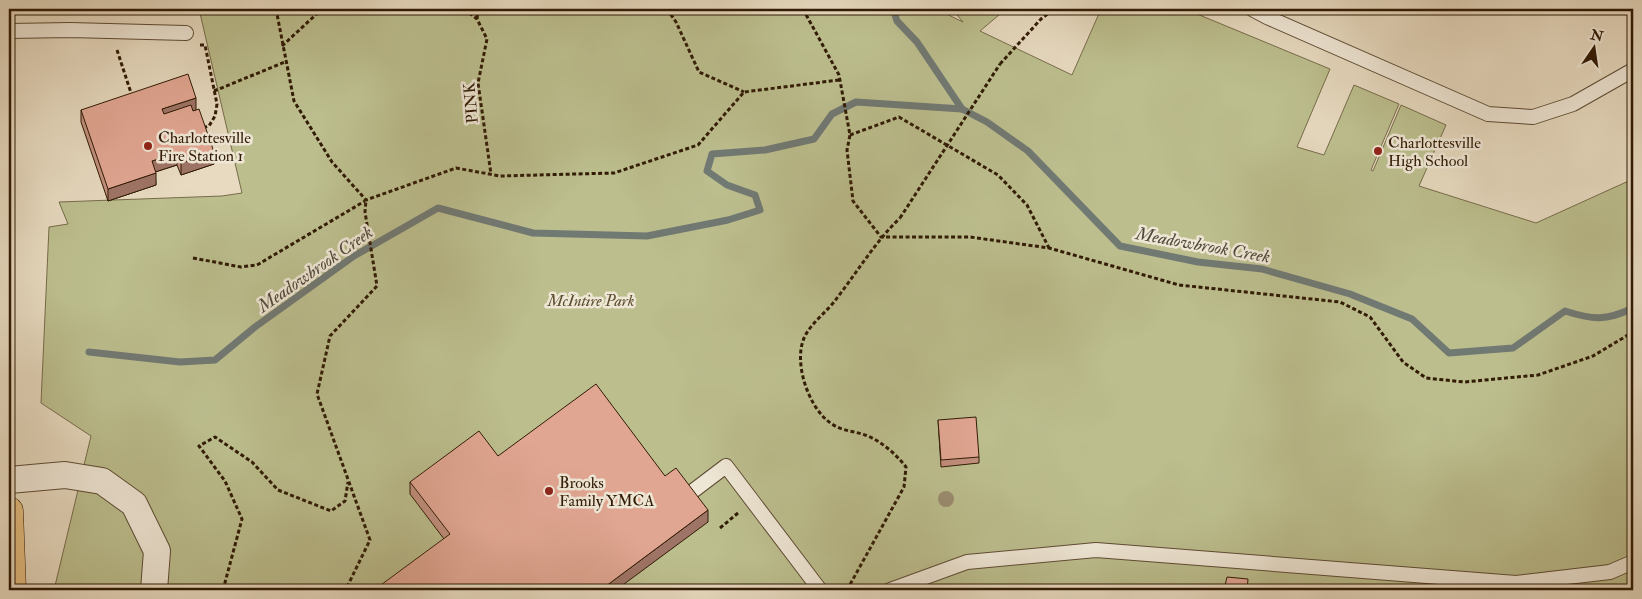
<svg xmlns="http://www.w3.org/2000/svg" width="1642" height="599" font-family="'IM FELL Double Pica',serif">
<rect width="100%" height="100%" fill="#e7dac0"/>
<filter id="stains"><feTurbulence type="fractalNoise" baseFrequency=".004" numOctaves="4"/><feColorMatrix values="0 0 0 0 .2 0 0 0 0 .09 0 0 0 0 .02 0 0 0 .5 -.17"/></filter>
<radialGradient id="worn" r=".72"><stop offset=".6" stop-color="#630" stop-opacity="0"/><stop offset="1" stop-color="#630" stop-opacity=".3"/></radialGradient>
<polygon fill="#bcbe8e" stroke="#766c4a" points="199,9 936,9 963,22 952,9 1006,9 980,31 1072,75 1101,9 1185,9 1330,69 1297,147 1324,155 1354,85 1399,104 1371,170 1373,171 1401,105 1446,125 1419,186 1536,223 1633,179 1633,590 54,590 91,436 41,403 49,227 68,224 59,202 222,196 242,193"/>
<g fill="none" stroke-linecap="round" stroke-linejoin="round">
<g stroke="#717973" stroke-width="7">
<polyline points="893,9 897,21 917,42 962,109"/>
<path d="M89,352L180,362L215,360L255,327L354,256L438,208L533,233L647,236L728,220L760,210L755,195L727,185L707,171L712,154L765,150L814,139L832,114L856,102L962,109L987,122L1028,151L1120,246L1198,262L1262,269L1350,294L1412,319L1449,353L1513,348L1565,311C1593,320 1606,321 1633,308"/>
</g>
<g stroke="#5e4b34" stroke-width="16">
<g id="lane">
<polyline points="1252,9 1267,17 1488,114 1533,117 1573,104 1633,70"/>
<polyline points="9,31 70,30 186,33"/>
<polyline points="693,491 726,466 820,590"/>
<polyline points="890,590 967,562 1096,550 1516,583 1610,572 1633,562"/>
</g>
</g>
<g stroke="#5e4b34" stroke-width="28">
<polyline id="street" points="9,480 65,475 102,481 134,504 157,551 154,590"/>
</g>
<g stroke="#311b05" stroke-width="29">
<polyline id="highway" points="9,511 12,590"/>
</g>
<g stroke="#311b05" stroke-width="3" stroke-dasharray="4 2.5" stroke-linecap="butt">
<polyline points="276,9 294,101 332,162 366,200 456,168 500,176 614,173 698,145 744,92 839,80"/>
<polyline points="464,9 477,19 487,39 478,83 491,174"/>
<polyline points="667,9 676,22 699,72 744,92"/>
<polyline points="803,9 839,75 850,135 847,150 853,201 881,237 970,237 1049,248 1179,285 1340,302 1370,317 1403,362 1426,378 1464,382 1538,375 1593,356 1633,332"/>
<polyline points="477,19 478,9"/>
<polyline points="200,45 205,45 217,104 215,116 209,126 202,128"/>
<polyline points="282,46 322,9"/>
<polyline points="117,50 132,96"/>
<polyline points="1000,64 1041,19 1054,9"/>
<polyline points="214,91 285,62"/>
<polyline points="850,135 899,117 998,175 1027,205 1049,248"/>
<polyline points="193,258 241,267 257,265 365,201"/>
<polyline points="720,528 738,513"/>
<polyline points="223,590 242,519 225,481 199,446 215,437 252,462 278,490 331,511 345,501 348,482"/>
<polyline points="341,590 348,585 370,540 317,394 330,336 377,286 365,212 366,200"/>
<path d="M847,590L904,487L906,467C896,454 880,440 865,435C854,431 842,431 832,424C809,410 792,361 805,336C812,322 828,311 837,298C858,271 875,242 900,218"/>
</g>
<use href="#lane" stroke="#efe7d6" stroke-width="14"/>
<use href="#street" stroke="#efe7d6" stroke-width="26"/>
<use href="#highway" stroke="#e4bd80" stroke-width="28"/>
<polyline stroke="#311b05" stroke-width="3" stroke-dasharray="4 2.5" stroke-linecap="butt" points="900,218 1000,64"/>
</g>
<circle fill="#9a8c70" cx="946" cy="499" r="8"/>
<g fill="#c28f7e" stroke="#311b05">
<polygon points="81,110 196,110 214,164 181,175 177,165 155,172 156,185 108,201 81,122"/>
<polygon points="938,420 979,457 979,463 941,467"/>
<polygon points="498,456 665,476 708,522 444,539 410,494 410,482"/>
</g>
<g fill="#9e7466" stroke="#311b05">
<polygon points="196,98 196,110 162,121 162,109"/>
<polygon points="214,152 214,164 181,175 181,163"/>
<polygon points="177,153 177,165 152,173 152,161"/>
<polygon points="156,173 156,185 108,201 108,189"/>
<polygon points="708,510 708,522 616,590 606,590 606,586"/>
</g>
<g fill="#e1a692" stroke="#311b05">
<polygon points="188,74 196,98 162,109 164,114 191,105 193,111 199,109 214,152 181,163 177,153 152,161 156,173 108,189 81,110"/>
<polygon points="596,384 665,476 676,468 708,510 606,586 609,590 374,590 450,534 410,482 479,431 498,456"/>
<polygon points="976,417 979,457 941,460 938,420"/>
<polygon points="1227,577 1248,579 1247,590 1253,590 1224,590"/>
</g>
<g fill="#8f2418" stroke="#efe7d6" stroke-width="2">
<circle cx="148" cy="146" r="5"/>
<circle cx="1378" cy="151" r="5"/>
<circle cx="549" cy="491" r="5"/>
</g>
<g text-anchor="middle" stroke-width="5" stroke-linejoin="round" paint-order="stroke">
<g font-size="16" fill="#311b05" stroke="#efe7d6">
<text transform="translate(470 103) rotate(-95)" y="6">PINK</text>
</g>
<g font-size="16" fill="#311b05" stroke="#efe7d6" text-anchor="start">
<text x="158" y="143">Charlottesville<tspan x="158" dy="18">Fire Station 1</tspan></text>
<text x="1388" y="148">Charlottesville<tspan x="1388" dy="18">High School</tspan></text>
<text x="559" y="488">Brooks<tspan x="559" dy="18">Family YMCA</tspan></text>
</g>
<g font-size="16" font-style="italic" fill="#5b4c2e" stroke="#efe7d6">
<text x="591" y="306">McIntire Park</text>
</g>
<g font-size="18" font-style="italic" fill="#514a3c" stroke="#efe7d6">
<text transform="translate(1203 245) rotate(10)" y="6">Meadowbrook Creek</text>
<text transform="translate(315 269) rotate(-35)" y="6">Meadowbrook Creek</text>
</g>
</g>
<rect width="1642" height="599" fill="none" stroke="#e7dac0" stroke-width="30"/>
<rect x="10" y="10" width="1622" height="579" fill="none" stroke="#311b05" stroke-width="2.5"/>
<rect x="15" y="15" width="1612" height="569" fill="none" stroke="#311b05"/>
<g transform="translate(1594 48) rotate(13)" stroke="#efe7d6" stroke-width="4" paint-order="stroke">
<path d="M0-4L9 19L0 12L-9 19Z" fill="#311b05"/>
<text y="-8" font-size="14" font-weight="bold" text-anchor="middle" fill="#311b05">N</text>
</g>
<rect width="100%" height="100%" filter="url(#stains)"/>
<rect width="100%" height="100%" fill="url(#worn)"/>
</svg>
